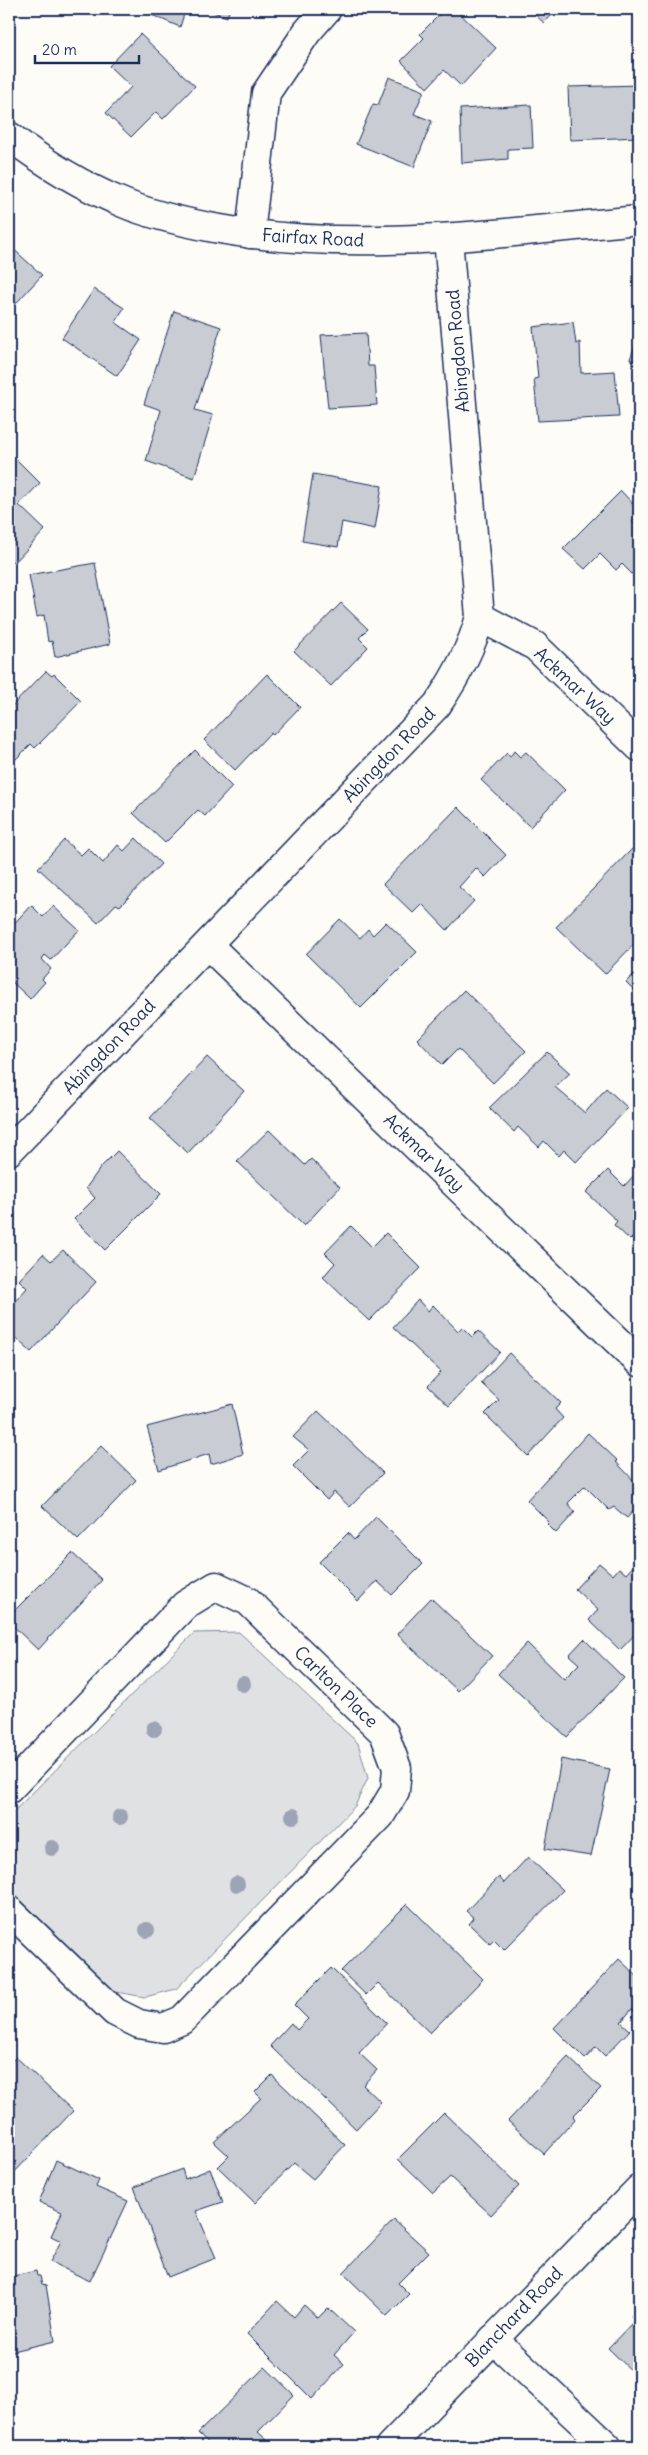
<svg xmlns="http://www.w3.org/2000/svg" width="648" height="2455" font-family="Delius,sans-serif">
<rect width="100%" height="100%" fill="#fdfcf7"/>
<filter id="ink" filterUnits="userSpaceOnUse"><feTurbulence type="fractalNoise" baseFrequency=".02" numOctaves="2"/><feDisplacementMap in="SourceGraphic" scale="10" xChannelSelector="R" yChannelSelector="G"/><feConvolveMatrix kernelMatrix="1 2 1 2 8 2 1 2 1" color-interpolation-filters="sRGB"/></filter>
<g filter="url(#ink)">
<polygon fill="#e0e1e3" stroke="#7e88a0" points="239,1632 358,1743 368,1778 355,1806 176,1989 145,1997 116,1992 9,1889 9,1816 194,1633"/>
<g fill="#c9ccd3" stroke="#1b2f5e">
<polygon points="149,9 198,9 195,15 185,11 180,27 147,13"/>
<polygon points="205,9 230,9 227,17"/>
<polygon points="445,9 455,9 496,48 461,86 444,70 427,88 401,61 424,38 420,34"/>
<polygon points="529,9 558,9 544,23"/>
<polygon points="140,34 195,86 163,119 156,112 131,137 106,113 131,87 109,66"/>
<polygon points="389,77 424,91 414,114 432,121 414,167 356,144 373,104 378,105"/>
<polygon points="639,85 639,137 570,140 568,87"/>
<polygon points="531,105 533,148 508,149 508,159 462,163 460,109"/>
<polygon points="9,245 42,275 9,311"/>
<polygon points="94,289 124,308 115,322 141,340 117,376 62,338"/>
<polygon points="174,311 221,327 195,410 213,415 194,478 146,461 161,410 144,404"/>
<polygon points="573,322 576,344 580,342 581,373 615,371 619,417 538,421 534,379 538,378 533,327"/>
<polygon points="366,333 368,366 374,366 377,405 328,408 321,335"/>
<polygon points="639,335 639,363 630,359"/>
<polygon points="15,458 40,483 19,505 45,530 14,563 9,558 9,464"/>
<polygon points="313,474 382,486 375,529 342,522 338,547 302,541"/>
<polygon points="621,491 639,510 639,514 632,522 639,529 639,593 632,586 638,580 622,564 616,570 600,554 585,569 563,549"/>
<polygon points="95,563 110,644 55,657 52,641 48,642 44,615 37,617 29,575"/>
<polygon points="341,603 368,629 359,638 368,647 331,686 294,651"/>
<polygon points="639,613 639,623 634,618"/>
<polygon points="46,671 52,676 54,674 81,701 35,748 31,744 9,766 9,709"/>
<polygon points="267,674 300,707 273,735 270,733 235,770 204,740"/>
<polygon points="195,750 232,787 205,816 198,810 165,843 133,813"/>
<polygon points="514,751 520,757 526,752 565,790 530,827 481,780 507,753 510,757"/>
<polygon points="458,807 506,855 485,877 476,868 459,887 474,901 447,930 422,904 413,913 383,884"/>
<polygon points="136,838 161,864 120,906 116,904 98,923 38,868 64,840 81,855 88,848 103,863 118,845 124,851"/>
<polygon points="632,849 639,856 639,939 605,974 556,927"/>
<polygon points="31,905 43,917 53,906 79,930 51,960 45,955 42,959 51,969 42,979 45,982 30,999 9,979 9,929"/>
<polygon points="340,919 360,938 368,929 373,935 386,922 417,952 361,1008 306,954"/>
<polygon points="639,969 639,995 626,982"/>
<polygon points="464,990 526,1051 493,1083 458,1049 442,1065 417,1039"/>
<polygon points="547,1052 570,1073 555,1087 585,1113 606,1088 628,1108 576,1162 564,1150 559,1156 544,1141 539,1147 518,1127 514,1132 489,1108"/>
<polygon points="207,1057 244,1091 188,1153 150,1118"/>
<polygon points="269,1130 305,1165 311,1159 340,1187 304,1226 237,1161"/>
<polygon points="117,1151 161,1194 105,1250 74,1219 95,1198 86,1188 101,1167"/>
<polygon points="608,1170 624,1186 639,1170 639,1233 634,1238 633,1237 630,1240 614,1225 617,1221 586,1192"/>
<polygon points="351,1226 372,1247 386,1233 421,1268 369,1321 323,1277 335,1263 325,1253"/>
<polygon points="63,1250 96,1282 31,1352 9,1332 9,1308 27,1288 19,1280 43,1254 51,1261"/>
<polygon points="418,1300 428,1311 433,1305 458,1331 462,1327 472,1337 478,1331 500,1352 449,1406 428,1386 441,1372 393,1327"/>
<polygon points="509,1353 561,1403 555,1409 563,1418 528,1456 485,1414 499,1400 481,1383"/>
<polygon points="232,1404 243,1454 211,1464 209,1454 159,1470 147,1427"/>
<polygon points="318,1411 383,1473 350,1507 334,1492 327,1500 293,1466 309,1450 293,1437"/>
<polygon points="588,1433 618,1461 616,1462 639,1486 639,1505 627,1518 614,1507 609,1510 585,1486 568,1503 575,1512 556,1533 547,1524 549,1522 527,1500"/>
<polygon points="101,1446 136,1480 78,1540 42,1506"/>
<polygon points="376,1517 423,1564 392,1595 377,1581 358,1601 319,1562 348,1533 354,1540"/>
<polygon points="72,1553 102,1580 38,1650 9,1622 9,1616"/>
<polygon points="639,1560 639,1630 620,1650 589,1620 598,1610 575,1589 599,1563 613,1575 619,1568 626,1574"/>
<polygon points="431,1598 492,1656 458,1691 397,1634"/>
<polygon points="584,1639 624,1678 567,1737 498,1674 527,1643 564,1679 579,1664 569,1655"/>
<polygon points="561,1759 610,1769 591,1856 545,1849"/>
<polygon points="528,1857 563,1890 504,1950 494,1940 490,1944 469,1924 474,1918 466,1911 499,1877 504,1883"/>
<polygon points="407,1904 483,1979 430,2033 378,1983 366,1995 341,1971"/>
<polygon points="619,1959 639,1978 639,2016 632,2009 621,2022 630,2030 605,2056 596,2047 585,2059 554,2028"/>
<polygon points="331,1968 387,2023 359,2053 377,2070 363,2085 381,2102 356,2129 270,2046 291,2023 297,2030 308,2019 294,2005"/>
<polygon points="16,2057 73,2111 9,2178 9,2125 14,2119 9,2114 9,2064"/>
<polygon points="568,2057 601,2088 573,2116 575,2119 544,2154 508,2121"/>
<polygon points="272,2075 345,2145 313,2179 294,2163 255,2203 218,2167 229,2156 214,2142 261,2098 255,2092"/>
<polygon points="444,2113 519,2186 491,2215 450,2177 433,2193 398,2159"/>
<polygon points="56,2160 99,2180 96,2187 128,2201 90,2281 50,2262 61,2241 51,2236 62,2212 39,2202"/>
<polygon points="182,2169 185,2179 210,2169 223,2202 196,2211 216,2258 168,2277 134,2187"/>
<polygon points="394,2220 429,2252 398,2283 409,2294 387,2316 343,2273"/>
<polygon points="36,2271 37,2276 40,2276 42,2284 46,2285 55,2341 9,2352 9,2277"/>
<polygon points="277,2301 294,2317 304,2305 318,2318 328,2308 354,2332 334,2355 344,2364 312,2399 247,2334"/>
<polygon points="639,2307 639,2378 608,2348 635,2320 631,2316"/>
<polygon points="265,2367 294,2395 258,2432 267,2440 261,2446 212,2446 198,2433"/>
<polygon points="9,2407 16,2413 9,2420"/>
<polygon points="183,2439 190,2446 176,2446"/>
</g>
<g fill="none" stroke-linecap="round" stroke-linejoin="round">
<g stroke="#1b2f5e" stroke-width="31">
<g id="minor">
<polyline points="250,234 266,93 307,32 327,9"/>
<polyline points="480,617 535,646 639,747"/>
<polyline points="208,945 639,1362"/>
<polyline points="9,1789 185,1605 216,1586 248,1601 384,1733 397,1768 395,1791 380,1816 182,2020 163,2028 139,2024 115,2012 9,1910"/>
<polyline points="493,2339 607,2446"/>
</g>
</g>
<g stroke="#1b2f5e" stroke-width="31">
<g id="tertiary">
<path d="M9,136C43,162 82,186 123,203C151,215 183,222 214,228C355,254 498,233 639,220"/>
<path d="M9,1151L437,705C456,677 471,650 480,617L448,238"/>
<polyline points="390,2446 639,2189"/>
</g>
</g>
<use href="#minor" stroke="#fdfcf7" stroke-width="28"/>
<use href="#tertiary" stroke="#fdfcf7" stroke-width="28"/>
</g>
<g fill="#9ca4b5">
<circle cx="243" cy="1684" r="8"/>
<circle cx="154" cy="1729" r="8"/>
<circle cx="293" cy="1816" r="8"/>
<circle cx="120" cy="1817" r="8"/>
<circle cx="52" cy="1848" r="8"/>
<circle cx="237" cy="1884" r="8"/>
<circle cx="147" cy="1930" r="8"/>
</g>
</g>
<g text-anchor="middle" stroke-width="4" stroke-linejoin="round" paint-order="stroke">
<g font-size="18" fill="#1b2f5e" stroke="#fdfcf7">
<text transform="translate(313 238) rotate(3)" y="6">Fairfax Road</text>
<text transform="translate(458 351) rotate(-95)" y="6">Abingdon Road</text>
<text transform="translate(575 686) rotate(43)" y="6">Ackmar Way</text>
<text transform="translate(389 755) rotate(-46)" y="6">Abingdon Road</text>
<text transform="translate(109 1047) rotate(-46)" y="6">Abingdon Road</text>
<text transform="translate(424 1153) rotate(44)" y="6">Ackmar Way</text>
<text transform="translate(336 1687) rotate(44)" y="6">Carlton Place</text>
<text transform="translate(514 2317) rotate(-46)" y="6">Blanchard Road</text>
</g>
</g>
<rect width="648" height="2455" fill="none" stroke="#fdfcf7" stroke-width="30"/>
<rect x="15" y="15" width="618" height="2425" fill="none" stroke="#1b2f5e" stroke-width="2" filter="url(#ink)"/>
<path d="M35 55v8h104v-8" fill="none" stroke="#1b2f5e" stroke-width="2.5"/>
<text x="42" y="55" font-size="15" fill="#1b2f5e" stroke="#fdfcf7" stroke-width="4" paint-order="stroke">20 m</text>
</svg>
